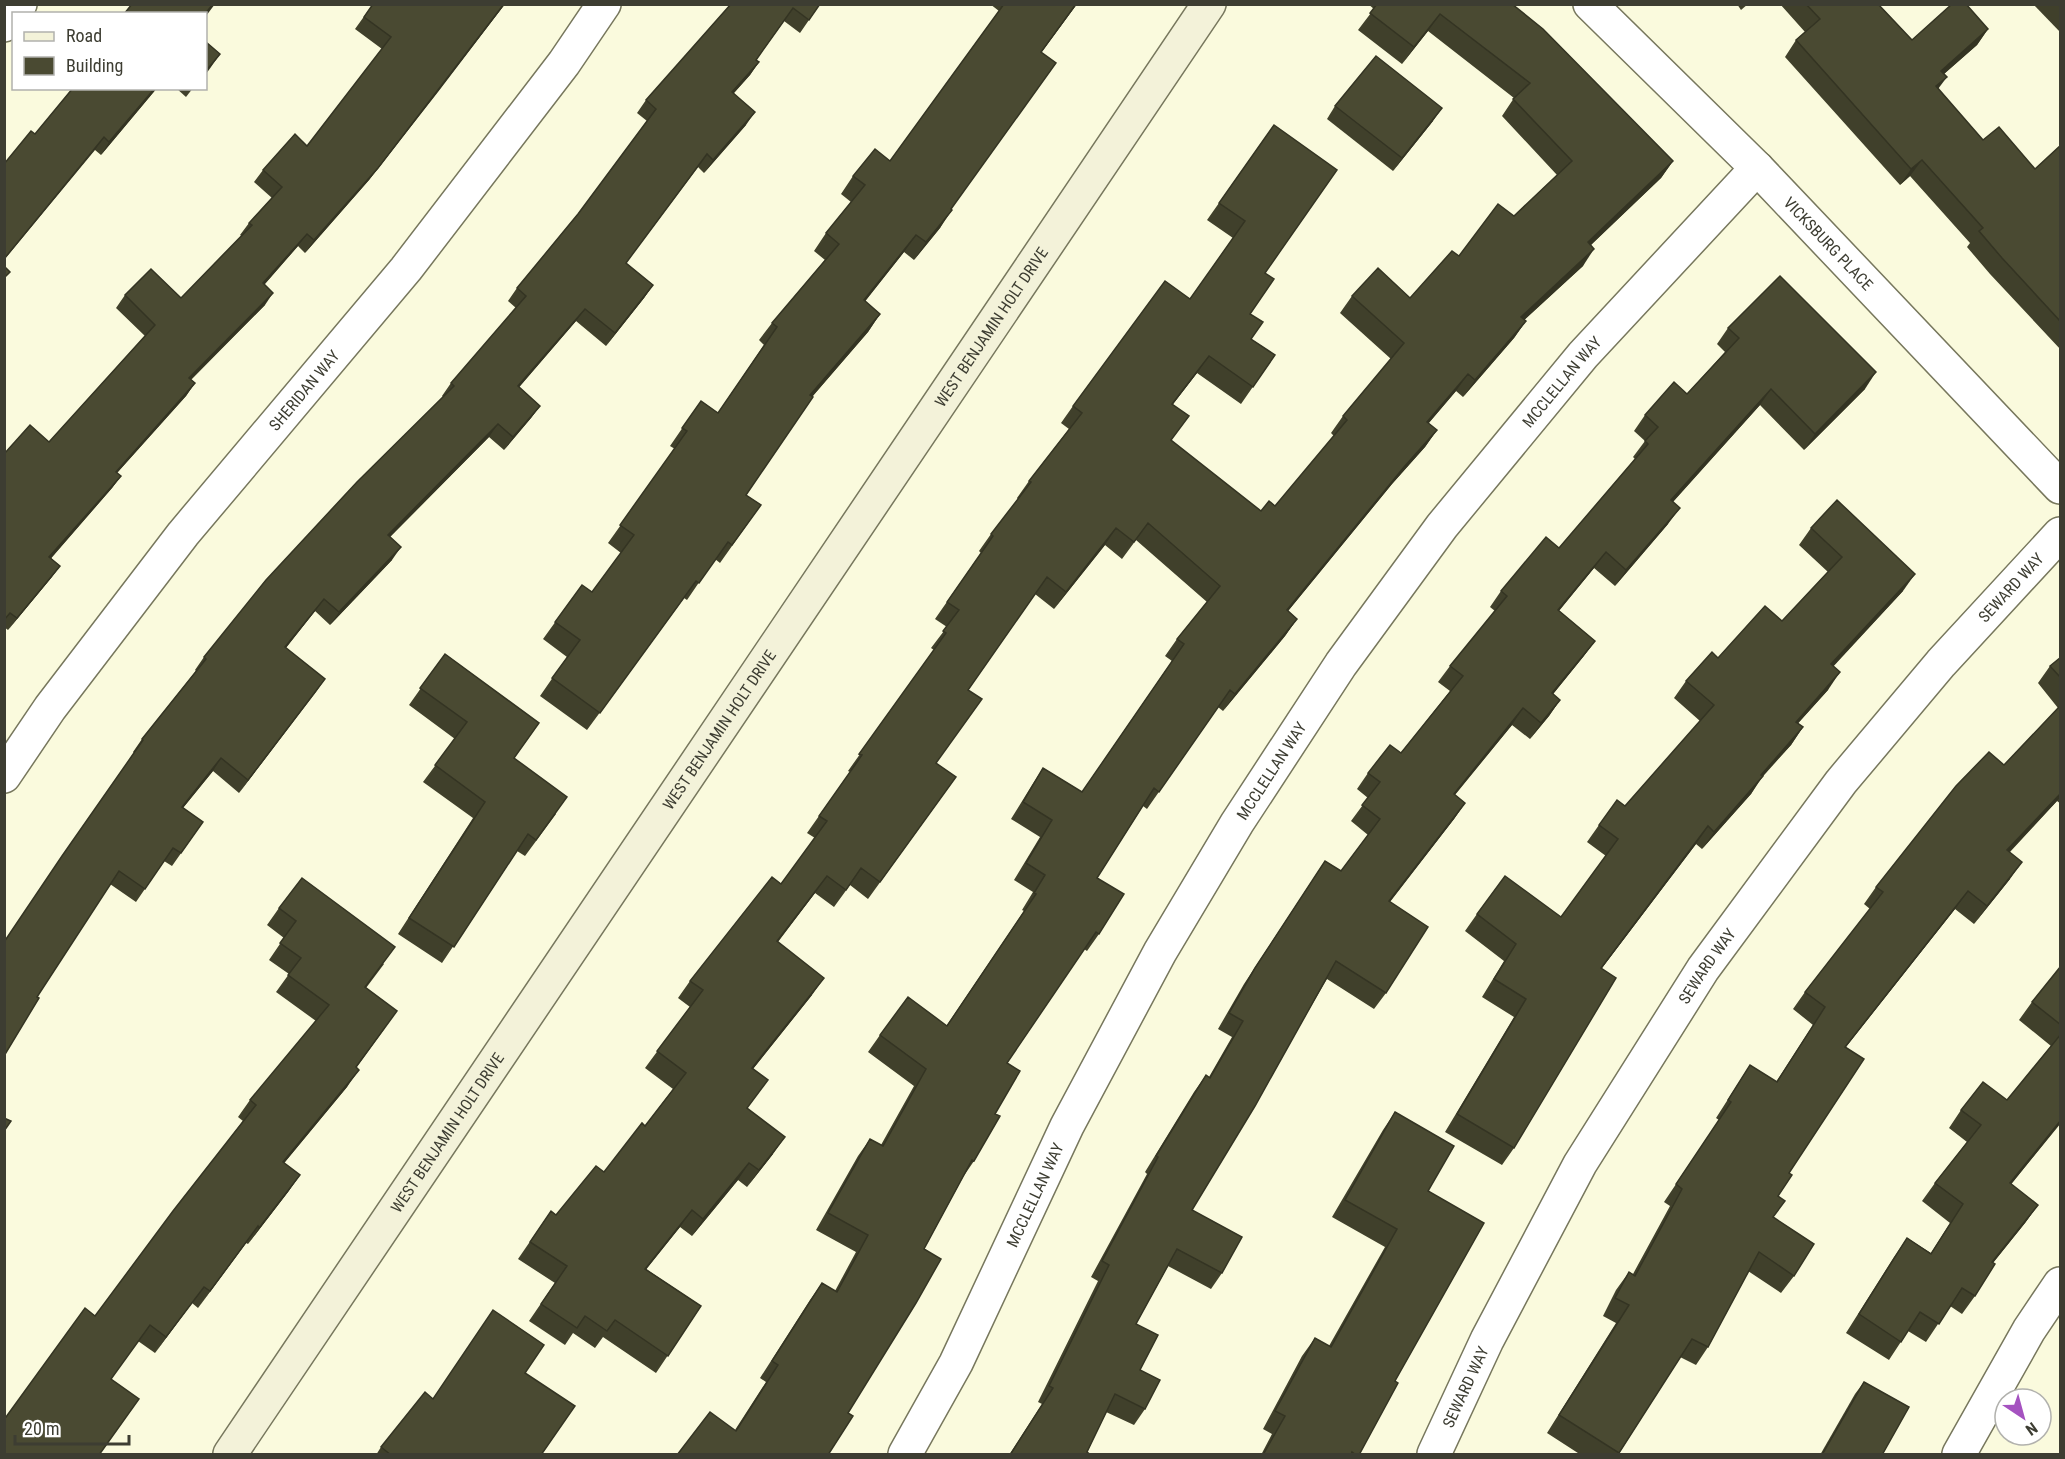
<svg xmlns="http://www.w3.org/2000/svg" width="2065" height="1459" font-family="'Roboto Condensed',sans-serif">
<rect width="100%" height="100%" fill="#fafadd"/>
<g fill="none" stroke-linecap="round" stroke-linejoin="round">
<g stroke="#77775d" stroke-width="36">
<g id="street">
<path id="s1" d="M1590,4L1757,168L2060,487"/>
<polyline points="4,25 20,4"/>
<path id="s2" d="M4,776L50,708L183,534L406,269L564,63L604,4"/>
<path id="s3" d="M905,1454L956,1363L1067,1126L1160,952L1237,823L1341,664L1442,526L1583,355L1757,168"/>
<path id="s4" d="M1434,1454L1487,1340L1580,1164L1703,969L1841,782L1941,663L2060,534"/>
<polyline points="1959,1454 2029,1330 2060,1284"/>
</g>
</g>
<g stroke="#77775d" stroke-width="36">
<g id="secondary">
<path id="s5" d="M230,1454L1209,4"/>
</g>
</g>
<use href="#street" stroke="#fff" stroke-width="33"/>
<use href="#secondary" stroke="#f3f2d9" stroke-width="33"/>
</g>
<g fill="#40402b">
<polygon points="373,4 505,4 369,180 305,253 298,246 265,284 265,305 191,380 195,383 186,396 117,473 121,476 112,488 51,558 60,566 51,578 8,630 4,627 4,454 49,442 145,336 116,308 125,295 181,298 242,236 240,235 249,223 272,198 254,182 263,170 307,146 382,49 355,29"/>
<polygon points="731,4 820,4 800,33 784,21 756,60 759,62 750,75 734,93 746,125 704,173 698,167 626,263 653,285 644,298 606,346 576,321 519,387 540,406 531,418 504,450 489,437 390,537 392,560 330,625 315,611 286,648 325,679 239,793 213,771 183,808 203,822 172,866 164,861 136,902 110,884 37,997 4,1056 134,753 133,752 142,739 196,671 195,670 204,657 443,397 442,396 451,383 516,308 508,301 517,288 578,214 647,121 637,113 646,100"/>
<polygon points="990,4 1077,4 1041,53 940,228 914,260 904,252 865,301 880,314 868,332 812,397 746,495 761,505 720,563 715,559 687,600 684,598 587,730 540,696 567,657 543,639 582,585 592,592 621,553 608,543 675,449 670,446 701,401 718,413 764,345 759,340 772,323 825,260 814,251 826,233 851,202 841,194 853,176 890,161 999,11"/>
<polygon points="1368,4 1512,4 1673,161 1661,178 1591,245 1583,266 1524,320 1526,321 1514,338 1463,397 1456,391 1428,424 1437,430 1425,447 1392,484 1288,611 1297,619 1285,636 1223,711 1218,707 1147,809 1143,806 1097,878 1099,934 1087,951 1084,949 1007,1063 995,1114 974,1161 963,1177 924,1249 848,1413 735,1430 766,1382 760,1378 810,1300 822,1283 835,1291 856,1252 816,1230 858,1156 870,1139 881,1145 914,1086 868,1052 880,1035 947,1025 1024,911 1022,910 1033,892 1014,880 1040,837 1011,819 1032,785 1043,768 1082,792 1172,661 1165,656 1177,639 1207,602 1136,540 1122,559 1105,545 1054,609 1035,594 968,690 936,763 956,777 868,899 850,885 834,907 815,893 778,942 812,995 753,1069 747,1108 773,1154 747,1187 738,1180 692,1236 680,1227 646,1269 701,1306 656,1373 603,1337 595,1348 573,1333 565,1345 529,1321 555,1283 518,1259 551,1211 556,1215 604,1172 645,1126 673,1089 645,1068 690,1007 678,998 690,981 781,884 815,838 807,833 850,772 848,771 934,650 931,648 947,627 935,619 981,553 979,551 991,534 1018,499 1017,498 1029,481 1069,429 1061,423 1073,406 1190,299 1233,238 1207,220 1274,125 1265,273 1250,314 1251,339 1275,355 1241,404 1197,373 1173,404 1171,441 1261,511 1275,506 1334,436 1331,433 1343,416 1391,359 1340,313 1352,296 1410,298 1459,256 1514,216 1557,175 1502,116 1514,98 1428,31 1402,64 1358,30 1374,9"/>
<polygon points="1737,4 1748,4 1741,10"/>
<polygon points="1780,4 1878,4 1912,40 1988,29 1977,45 1944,74 1938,89 1983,140 2035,169 2061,145 2061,350 1990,274 1967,247 1970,243 1910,176 1900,185 1785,57 1796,40 1805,32"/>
<polygon points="2033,4 2061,4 2061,33"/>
<polygon points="73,88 157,88 101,155 95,150 35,134"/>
<polygon points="176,88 193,88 186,97"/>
<polygon points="1335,106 1433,121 1393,171 1327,119"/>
<polygon points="1728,328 1865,389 1804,450 1760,405 1673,502 1668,524 1615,586 1594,568 1559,611 1595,641 1583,657 1553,694 1560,700 1549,716 1530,739 1512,725 1455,795 1465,803 1454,819 1390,902 1386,993 1374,1009 1327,979 1192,1210 1222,1273 1211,1289 1168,1266 1136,1324 1145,1409 1134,1425 1106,1412 1087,1452 1091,1455 1009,1455 1042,1404 1038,1402 1098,1281 1091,1277 1147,1174 1145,1172 1194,1092 1206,1075 1209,1077 1232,1037 1218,1029 1244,984 1325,861 1341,871 1368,835 1351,821 1368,798 1357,789 1368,773 1401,753 1450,691 1438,682 1450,666 1495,611 1490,607 1501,591 1559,548 1635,459 1633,457 1645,441 1634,431 1645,415 1687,394 1725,352 1717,344"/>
<polygon points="1811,528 1903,591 1833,666 1828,690 1798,723 1803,727 1791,745 1762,776 1751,794 1702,849 1696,844 1602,968 1514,1148 1502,1165 1445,1132 1514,1017 1482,997 1504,961 1465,931 1477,914 1561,917 1606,856 1587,842 1599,825 1625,806 1700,721 1674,698 1686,681 1718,658 1782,621 1828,572 1799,545"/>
<polygon points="445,654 539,723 514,758 556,814 525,856 517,851 442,963 398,934 473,818 423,782 455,739 409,705"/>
<polygon points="2061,657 2061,804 2057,801 2010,852 2010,879 1974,924 1955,909 1846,1047 1778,1196 1773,1217 1794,1276 1781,1293 1748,1271 1708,1347 1696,1365 1680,1357 1618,1455 1581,1455 1547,1433 1616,1323 1603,1316 1616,1290 1629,1272 1633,1274 1670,1206 1664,1202 1719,1120 1716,1118 1750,1065 1776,1082 1813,1025 1793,1009 1805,992 1870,909 1864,904 1876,887 2004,765 2058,708 2038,683 2050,666"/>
<polygon points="279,908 384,964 366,988 385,1028 356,1068 347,1087 284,1163 300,1175 288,1192 248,1244 246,1243 198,1308 192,1303 155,1353 138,1341 6,1417 95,1316 243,1121 238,1117 250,1100 316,1021 276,992 289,974 269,960 284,938 267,925"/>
<polygon points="2061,966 2061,1123 2011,1184 2038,1205 2025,1223 1993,1263 1975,1296 1962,1314 1950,1306 1926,1342 1908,1331 1889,1360 1846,1333 1894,1257 1907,1238 1931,1253 1950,1223 1922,1201 1935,1183 1967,1142 1949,1128 1961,1110 2007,1100 2051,1046 2019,1020 2032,1002"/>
<polygon points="1395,1112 1428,1191 1395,1381 1359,1455 1261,1455 1272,1434 1263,1429 1302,1356 1315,1338 1329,1346 1385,1247 1332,1217 1383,1130"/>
<polygon points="525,1373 541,1455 376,1455 381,1447 433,1399"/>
<polygon points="1864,1382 1882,1455 1820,1455 1855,1394"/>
</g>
<g fill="#343423">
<polygon points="213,4 215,4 206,16 205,14"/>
<polygon points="504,4 505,4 438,92 369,180 305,253 314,240"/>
<polygon points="1076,4 1077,4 1028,70 1041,52"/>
<polygon points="1440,14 1428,31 1402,64 1414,47"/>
<polygon points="1988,29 1977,45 1929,87 1941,71"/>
<polygon points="220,54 211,67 206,74 206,71"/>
<polygon points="759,62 750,75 723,105 732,92"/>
<polygon points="1947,77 1935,93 1936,86"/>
<polygon points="155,88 157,88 101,155 109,142"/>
<polygon points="1442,108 1433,121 1393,171 1402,158"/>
<polygon points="755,112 746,125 704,173 713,160"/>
<polygon points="104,137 95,150 4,260 4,259"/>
<polygon points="1922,160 1910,176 1900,185 1911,169"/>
<polygon points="1673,161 1661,178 1576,259 1588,242"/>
<polygon points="952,210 940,228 914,260 926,242"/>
<polygon points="307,234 298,246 255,295 263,283"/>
<polygon points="916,235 904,252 852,318 864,300"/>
<polygon points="1594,249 1583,266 1509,334 1521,317"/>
<polygon points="653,285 644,298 606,346 615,333"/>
<polygon points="273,293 265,305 180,390 189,378"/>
<polygon points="585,309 576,321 509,399 518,386"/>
<polygon points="880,314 868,332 798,413 810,395"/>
<polygon points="1526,321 1514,338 1463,397 1475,380"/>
<polygon points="1209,356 1197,373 1160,421 1172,404"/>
<polygon points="1876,372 1865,389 1804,450 1815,434"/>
<polygon points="1468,374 1456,391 1415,439 1427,422"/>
<polygon points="195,383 186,396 107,484 116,472"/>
<polygon points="1771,389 1760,405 1660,516 1671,500"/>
<polygon points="540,406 531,418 504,450 513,437"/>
<polygon points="498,424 489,437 379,548 388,535"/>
<polygon points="1437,430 1425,447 1392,484 1275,627 1287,610 1404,467"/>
<polygon points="121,476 112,488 41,570 49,557"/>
<polygon points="1680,508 1668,524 1615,586 1626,570"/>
<polygon points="1116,528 1105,545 1054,609 1066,592"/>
<polygon points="401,547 392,560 330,625 339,612"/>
<polygon points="1606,552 1594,568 1546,626 1558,610"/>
<polygon points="60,566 51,578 8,630 17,618"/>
<polygon points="1915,574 1903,591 1819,682 1831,664"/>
<polygon points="324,599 315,611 276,660 285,647"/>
<polygon points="1297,619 1285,636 1223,711 1235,694"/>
<polygon points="1595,641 1583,657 1541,709 1552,693"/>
<polygon points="1840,672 1828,690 1784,739 1796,722"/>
<polygon points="325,679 316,692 239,793 248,780"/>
<polygon points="1560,700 1549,716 1530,739 1541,723"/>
<polygon points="1523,708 1512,725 1442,810 1454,794"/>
<polygon points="1803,727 1791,745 1749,792 1761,775"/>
<polygon points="221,758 213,771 173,820 182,807"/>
<polygon points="1763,776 1751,794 1702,849 1714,832"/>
<polygon points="2061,793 2061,796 2057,801 1995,867 2007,850"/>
<polygon points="1465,803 1454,819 1377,918 1389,901"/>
<polygon points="1708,826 1696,844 1589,985 1601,968"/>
<polygon points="2022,862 2010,879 1974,924 1987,906"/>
<polygon points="827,876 815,893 765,958 777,941"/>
<polygon points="1968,891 1955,909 1832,1064 1845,1047"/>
<polygon points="824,978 812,995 740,1085 752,1068"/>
<polygon points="359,1070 347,1087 271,1179 283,1162"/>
<polygon points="2061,1120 2061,1122 1997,1202 2010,1183"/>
<polygon points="785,1137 773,1154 747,1187 759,1170"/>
<polygon points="749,1163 738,1180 692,1236 703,1219"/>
<polygon points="300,1175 288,1192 248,1244 259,1228"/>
<polygon points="2038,1205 2025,1223 1979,1280 1992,1262"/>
<polygon points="692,1210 680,1227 633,1286 645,1269"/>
<polygon points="258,1226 246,1243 198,1308 210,1291"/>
<polygon points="204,1287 192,1303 155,1353 166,1337"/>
</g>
<g fill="#4a4a32" stroke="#343423" stroke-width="1.5">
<polygon points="132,4 213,4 205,14 124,14"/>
<polygon points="373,4 504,4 378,168 314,240 307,234 263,283 273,293 189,378 195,383 116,472 121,476 49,557 60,566 17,618 10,613 4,620 4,454 30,425 49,442 155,325 125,295 151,269 181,298 252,225 249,223 282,187 263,170 295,134 307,146 391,37 364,17"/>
<polygon points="731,4 820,4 809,20 793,8 756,60 759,62 732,92 755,112 713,160 707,154 626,263 653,285 615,333 585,309 518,386 540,406 513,437 498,424 388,535 401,547 339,612 324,599 285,647 325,679 248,780 221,758 182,807 203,822 181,853 173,848 145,889 119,871 37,997 39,998 4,1056 4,942 62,856 143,740 142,739 206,659 204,657 266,580 357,482 454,386 451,383 526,296 517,288 578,214 656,109 646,100"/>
<polygon points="1004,4 1076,4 1041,52 1056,63 951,209 952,210 926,242 916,235 864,300 880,314 810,395 813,397 746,495 761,505 732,545 728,542 699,583 696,581 600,713 552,678 580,640 555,622 582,585 592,592 634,535 620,525 687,431 682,428 701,401 718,413 777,327 772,323 839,244 826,233 865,185 853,176 875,149 890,161"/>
<polygon points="1377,4 1512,4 1543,29 1673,161 1588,242 1594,249 1521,317 1526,321 1475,380 1468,374 1427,422 1437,430 1404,467 1287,610 1297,619 1235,694 1230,690 1159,792 1154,788 1097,878 1124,894 1099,934 1096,932 1007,1063 1020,1071 995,1114 1000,1116 974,1161 972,1160 924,1249 941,1259 916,1303 848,1413 853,1416 828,1455 677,1455 710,1412 736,1431 778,1365 772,1361 822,1283 837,1292 868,1235 828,1213 870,1139 883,1146 926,1069 880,1035 908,997 947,1026 1036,894 1034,893 1045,875 1026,863 1052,820 1023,802 1043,768 1082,792 1184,644 1177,639 1220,586 1148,523 1134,542 1116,528 1066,592 1047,577 968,690 982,699 936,763 956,777 880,882 861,868 846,890 827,876 777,941 824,978 752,1068 768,1080 747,1108 785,1137 759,1170 749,1163 703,1219 692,1210 645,1269 701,1306 668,1356 615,1320 607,1331 585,1316 577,1328 541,1304 567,1266 530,1242 551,1211 556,1215 596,1166 604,1172 642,1123 645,1126 686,1073 657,1051 703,990 690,981 772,877 781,884 827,821 819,816 862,755 859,754 946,633 943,631 959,610 947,602 993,536 991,534 1031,482 1029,481 1082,413 1073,406 1165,281 1190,299 1245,221 1219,203 1274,125 1337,170 1265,273 1274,279 1250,314 1263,322 1251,339 1275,355 1253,387 1209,356 1172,404 1189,416 1171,440 1261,511 1269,501 1275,506 1347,420 1343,416 1404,343 1352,296 1378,268 1410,298 1452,251 1459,256 1498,204 1514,216 1572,161 1513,99 1530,83 1440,14 1414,47 1370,13"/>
<polygon points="1806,4 1878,4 1912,40 1952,4 1966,4 1988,29 1941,71 1947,77 1936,86 1983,140 1999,127 2035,169 2061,145 2061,322 2002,258 1979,231 1983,228 1922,160 1911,169 1796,40 1820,19"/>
<polygon points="206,42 220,54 206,71"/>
<polygon points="1376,56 1442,108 1402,158 1335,106"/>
<polygon points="73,88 155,88 109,142 104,137 4,259 4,164 31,131 35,134"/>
<polygon points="4,266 10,272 4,278"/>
<polygon points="1780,276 1876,372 1815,434 1771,389 1671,500 1680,508 1626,570 1606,552 1558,610 1595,641 1552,693 1560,700 1541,723 1523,708 1454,794 1465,803 1389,901 1428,927 1386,993 1336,961 1255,1106 1192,1210 1242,1237 1222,1273 1177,1249 1136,1324 1158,1335 1140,1370 1160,1380 1145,1409 1115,1394 1087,1452 1091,1455 1010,1455 1053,1388 1049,1386 1109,1265 1102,1261 1158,1157 1156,1156 1206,1075 1210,1078 1243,1021 1229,1013 1255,968 1325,861 1341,871 1380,819 1362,805 1380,782 1368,773 1390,745 1401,753 1463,676 1450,666 1507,596 1501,591 1546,537 1559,548 1648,444 1645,441 1658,427 1645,415 1674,382 1687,394 1739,338 1728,328"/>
<polygon points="1837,500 1915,574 1831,664 1840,672 1796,722 1803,727 1761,775 1763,776 1714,832 1708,826 1601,968 1616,978 1514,1148 1457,1114 1526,999 1494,979 1516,944 1477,914 1505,876 1561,917 1618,839 1599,825 1617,800 1625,806 1714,705 1686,681 1712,652 1718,658 1765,606 1782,621 1842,557 1811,528"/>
<polygon points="445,654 539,723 514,758 567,797 536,840 528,834 454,947 409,918 485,802 435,765 467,722 420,688"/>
<polygon points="2061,657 2061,678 2050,666"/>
<polygon points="2061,705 2061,793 2007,850 2022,862 1987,906 1968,891 1845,1047 1864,1059 1789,1173 1792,1175 1778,1196 1785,1201 1773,1217 1814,1244 1794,1276 1759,1252 1708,1347 1692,1339 1619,1453 1559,1415 1629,1305 1615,1298 1629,1272 1635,1276 1682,1189 1676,1184 1731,1102 1728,1100 1750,1065 1777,1082 1825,1007 1805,992 1883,892 1876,887 1956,786 1989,752 2004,765"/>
<polygon points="302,878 395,947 365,987 397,1011 356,1067 359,1070 283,1162 300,1175 259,1228 258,1226 210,1291 204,1287 166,1337 150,1325 111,1379 139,1399 99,1455 4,1455 4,1416 6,1417 85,1308 95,1316 173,1211 256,1105 250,1100 329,1005 288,975 301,958 280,943 296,921 279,908"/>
<polygon points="2061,966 2061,1025 2032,1002"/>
<polygon points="2061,1034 2061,1120 2010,1183 2038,1205 1992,1262 1995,1264 1975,1296 1962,1288 1939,1324 1920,1312 1901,1342 1859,1314 1907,1238 1931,1254 1963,1204 1935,1183 1981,1125 1961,1110 1983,1082 2007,1100"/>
<polygon points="1395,1112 1454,1146 1428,1191 1484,1223 1395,1381 1398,1383 1359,1455 1356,1455 1352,1452 1351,1455 1263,1455 1285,1416 1275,1411 1315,1338 1331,1347 1397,1229 1345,1200"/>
<polygon points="4,1118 11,1121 4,1131"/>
<polygon points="493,1310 544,1345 525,1373 575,1406 541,1455 391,1455 381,1447 425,1392 433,1399"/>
<polygon points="1864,1382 1909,1407 1882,1455 1822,1455"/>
</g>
<g text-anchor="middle" stroke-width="6" stroke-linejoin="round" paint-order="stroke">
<g font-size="16" fill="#3d3d32" stroke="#fff">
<text dy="6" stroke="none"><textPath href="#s1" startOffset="338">VICKSBURG PLACE</textPath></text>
<text dy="6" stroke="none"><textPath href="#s5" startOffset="1360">WEST BENJAMIN HOLT DRIVE</textPath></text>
<text dy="6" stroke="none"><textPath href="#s3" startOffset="1262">MCCLELLAN WAY</textPath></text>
<text dy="6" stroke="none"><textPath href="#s2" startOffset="489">SHERIDAN WAY</textPath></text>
<text dy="6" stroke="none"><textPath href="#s4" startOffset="1046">SEWARD WAY</textPath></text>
<text dy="6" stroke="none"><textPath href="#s5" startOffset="874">WEST BENJAMIN HOLT DRIVE</textPath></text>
<text dy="6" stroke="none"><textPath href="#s3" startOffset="776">MCCLELLAN WAY</textPath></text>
<text dy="6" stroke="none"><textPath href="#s4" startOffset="560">SEWARD WAY</textPath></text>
<text dy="6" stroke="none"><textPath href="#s5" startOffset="388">WEST BENJAMIN HOLT DRIVE</textPath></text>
<text dy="6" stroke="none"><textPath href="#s3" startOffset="290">MCCLELLAN WAY</textPath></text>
<text dy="6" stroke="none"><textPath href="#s4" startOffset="74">SEWARD WAY</textPath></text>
</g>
</g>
<rect width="2065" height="1459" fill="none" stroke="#3d3d32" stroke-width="12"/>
<rect x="12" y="12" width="195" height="78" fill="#ffffff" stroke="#b1b1ad" stroke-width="1.5"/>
<rect x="24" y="32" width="30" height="9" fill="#f3f2d9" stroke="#b1b1ad" stroke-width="1.5"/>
<text x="66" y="42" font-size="18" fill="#3d3d32">Road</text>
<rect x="24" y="57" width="30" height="18" fill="#4a4a32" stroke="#b1b1ad" stroke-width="1.5"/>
<text x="66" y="72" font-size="18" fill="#3d3d32">Building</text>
<g transform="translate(2023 1417) rotate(144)"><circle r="28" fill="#ffffff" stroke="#b1b1ad" stroke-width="1.5"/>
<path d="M0-4.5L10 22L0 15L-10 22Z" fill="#a552c0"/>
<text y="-9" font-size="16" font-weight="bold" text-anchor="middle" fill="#3d3d32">N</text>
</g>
<path d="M15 1435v9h114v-9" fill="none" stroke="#3d3d32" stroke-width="3"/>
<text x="24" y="1435" font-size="18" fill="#3d3d32" stroke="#ffffff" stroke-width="4.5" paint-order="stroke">20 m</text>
</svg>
